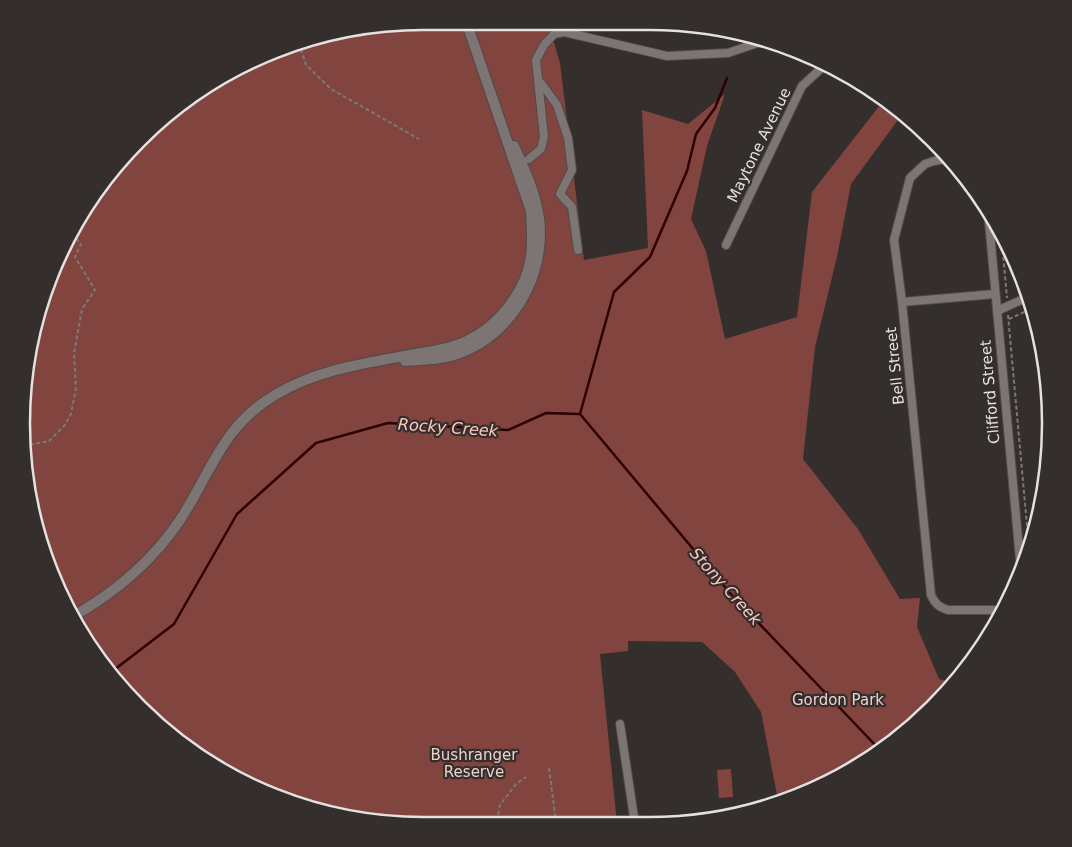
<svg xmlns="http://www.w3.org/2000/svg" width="1072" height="847" font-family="'DejaVu Sans',sans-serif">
<rect width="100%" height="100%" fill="#342e2d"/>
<g fill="#81443e">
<polygon points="424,21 548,22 560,63 584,260 648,248 642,110 688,124 725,94 707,146 691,219 706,251 725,339 797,317 812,192 884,100 903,113 851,184 837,257 815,347 803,459 858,529 900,599 920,598 917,627 939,679 954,683 914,726 849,772 785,801 777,795 761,712 735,672 702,642 628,641 628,651 600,654 617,824 345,818 269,795 179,743 121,689 75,624 35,527 21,423 35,319 75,222 139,139 223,75 320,35"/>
<polygon points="731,769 733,797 719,798 717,770"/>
</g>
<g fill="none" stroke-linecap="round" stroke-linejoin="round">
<g stroke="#2d0001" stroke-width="2.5">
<polyline points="580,414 730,593 880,750"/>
<polyline points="110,673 174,624 237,514 316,443 388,423 508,430 546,413 580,414 614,292 650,257 687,171 696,134 715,108 727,78"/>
</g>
<g stroke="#504b4a" stroke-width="10">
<g id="minor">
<polyline points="541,83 557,105 568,138 572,170 560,194 572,207 578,250"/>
<polyline points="529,159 541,149 544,137 536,60 544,45 554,34 564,32 667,56 728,53 766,40"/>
<path d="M945,159L934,161L925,164L910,178L894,240L902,302L931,595C935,604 939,607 948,610H1004"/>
<polyline points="988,211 1021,571"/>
<polyline points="726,245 802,86 826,64"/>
<polyline points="902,302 995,294"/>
<polyline points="997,311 1030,296"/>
<polyline points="620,724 635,824"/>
</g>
</g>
<g stroke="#504b4a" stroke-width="12">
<g id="secondary">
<path d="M405,361C419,360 434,360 447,357C503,343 540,289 540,232C540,203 526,172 514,146"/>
<path d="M72,617C116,592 152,562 180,520C211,473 222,426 275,395C315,371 359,364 404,356C425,352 447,350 467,341C498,326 526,292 531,257C533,241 532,227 531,211L466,21"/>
</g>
</g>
<g stroke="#7d7878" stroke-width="2" stroke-dasharray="4 2.5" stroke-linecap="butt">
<polyline points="553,22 554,27"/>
<polyline points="299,43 306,65 331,89 419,139"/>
<polyline points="772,46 779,43"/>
<path d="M262,59C271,61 275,57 281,51"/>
<polyline points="1001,231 1007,298"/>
<polyline points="1008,315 1029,548"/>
<polyline points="1009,319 1033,308"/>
<polyline points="25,449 29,445 49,441 65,425 71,414 76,388 74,353 82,309 95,290 75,257 81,244 71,233"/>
<polyline points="1000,602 1012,593"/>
<polyline points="549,768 556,822"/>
<polyline points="497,821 500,805 516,784 526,777"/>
</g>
<use href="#minor" stroke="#7c7574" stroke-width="8"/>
<use href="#secondary" stroke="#7c7574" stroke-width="10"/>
</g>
<g text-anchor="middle" stroke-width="4.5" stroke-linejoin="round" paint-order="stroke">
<g font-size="15" fill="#e5e1e1" stroke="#342e2d">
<text transform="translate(759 145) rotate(-64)" y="5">Maytone Avenue</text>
<text transform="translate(895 366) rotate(-96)" y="5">Bell Street</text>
<text transform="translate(990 392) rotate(-95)" y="5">Clifford Street</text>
</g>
<g font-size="15" fill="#eed2ce" stroke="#342e2d">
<text x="838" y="705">Gordon Park</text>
<text x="474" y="760">Bushranger<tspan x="474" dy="17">Reserve</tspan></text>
</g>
<g font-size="16" font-style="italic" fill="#fec7c0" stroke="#342e2d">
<text transform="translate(448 427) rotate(4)" y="6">Rocky Creek</text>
<text transform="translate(726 586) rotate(48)" y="6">Stony Creek</text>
</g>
</g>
<path d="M0 0H1072V847H0ZM423 30H649A393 393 0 0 1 1042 423V424A393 393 0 0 1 649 817H423A393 393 0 0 1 30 424V423A393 393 0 0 1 423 30Z" fill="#342e2d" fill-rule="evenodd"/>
<path fill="none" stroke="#e5e1e1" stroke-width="2.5" d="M423 30H649A393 393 0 0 1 1042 423V424A393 393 0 0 1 649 817H423A393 393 0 0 1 30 424V423A393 393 0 0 1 423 30Z"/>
</svg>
